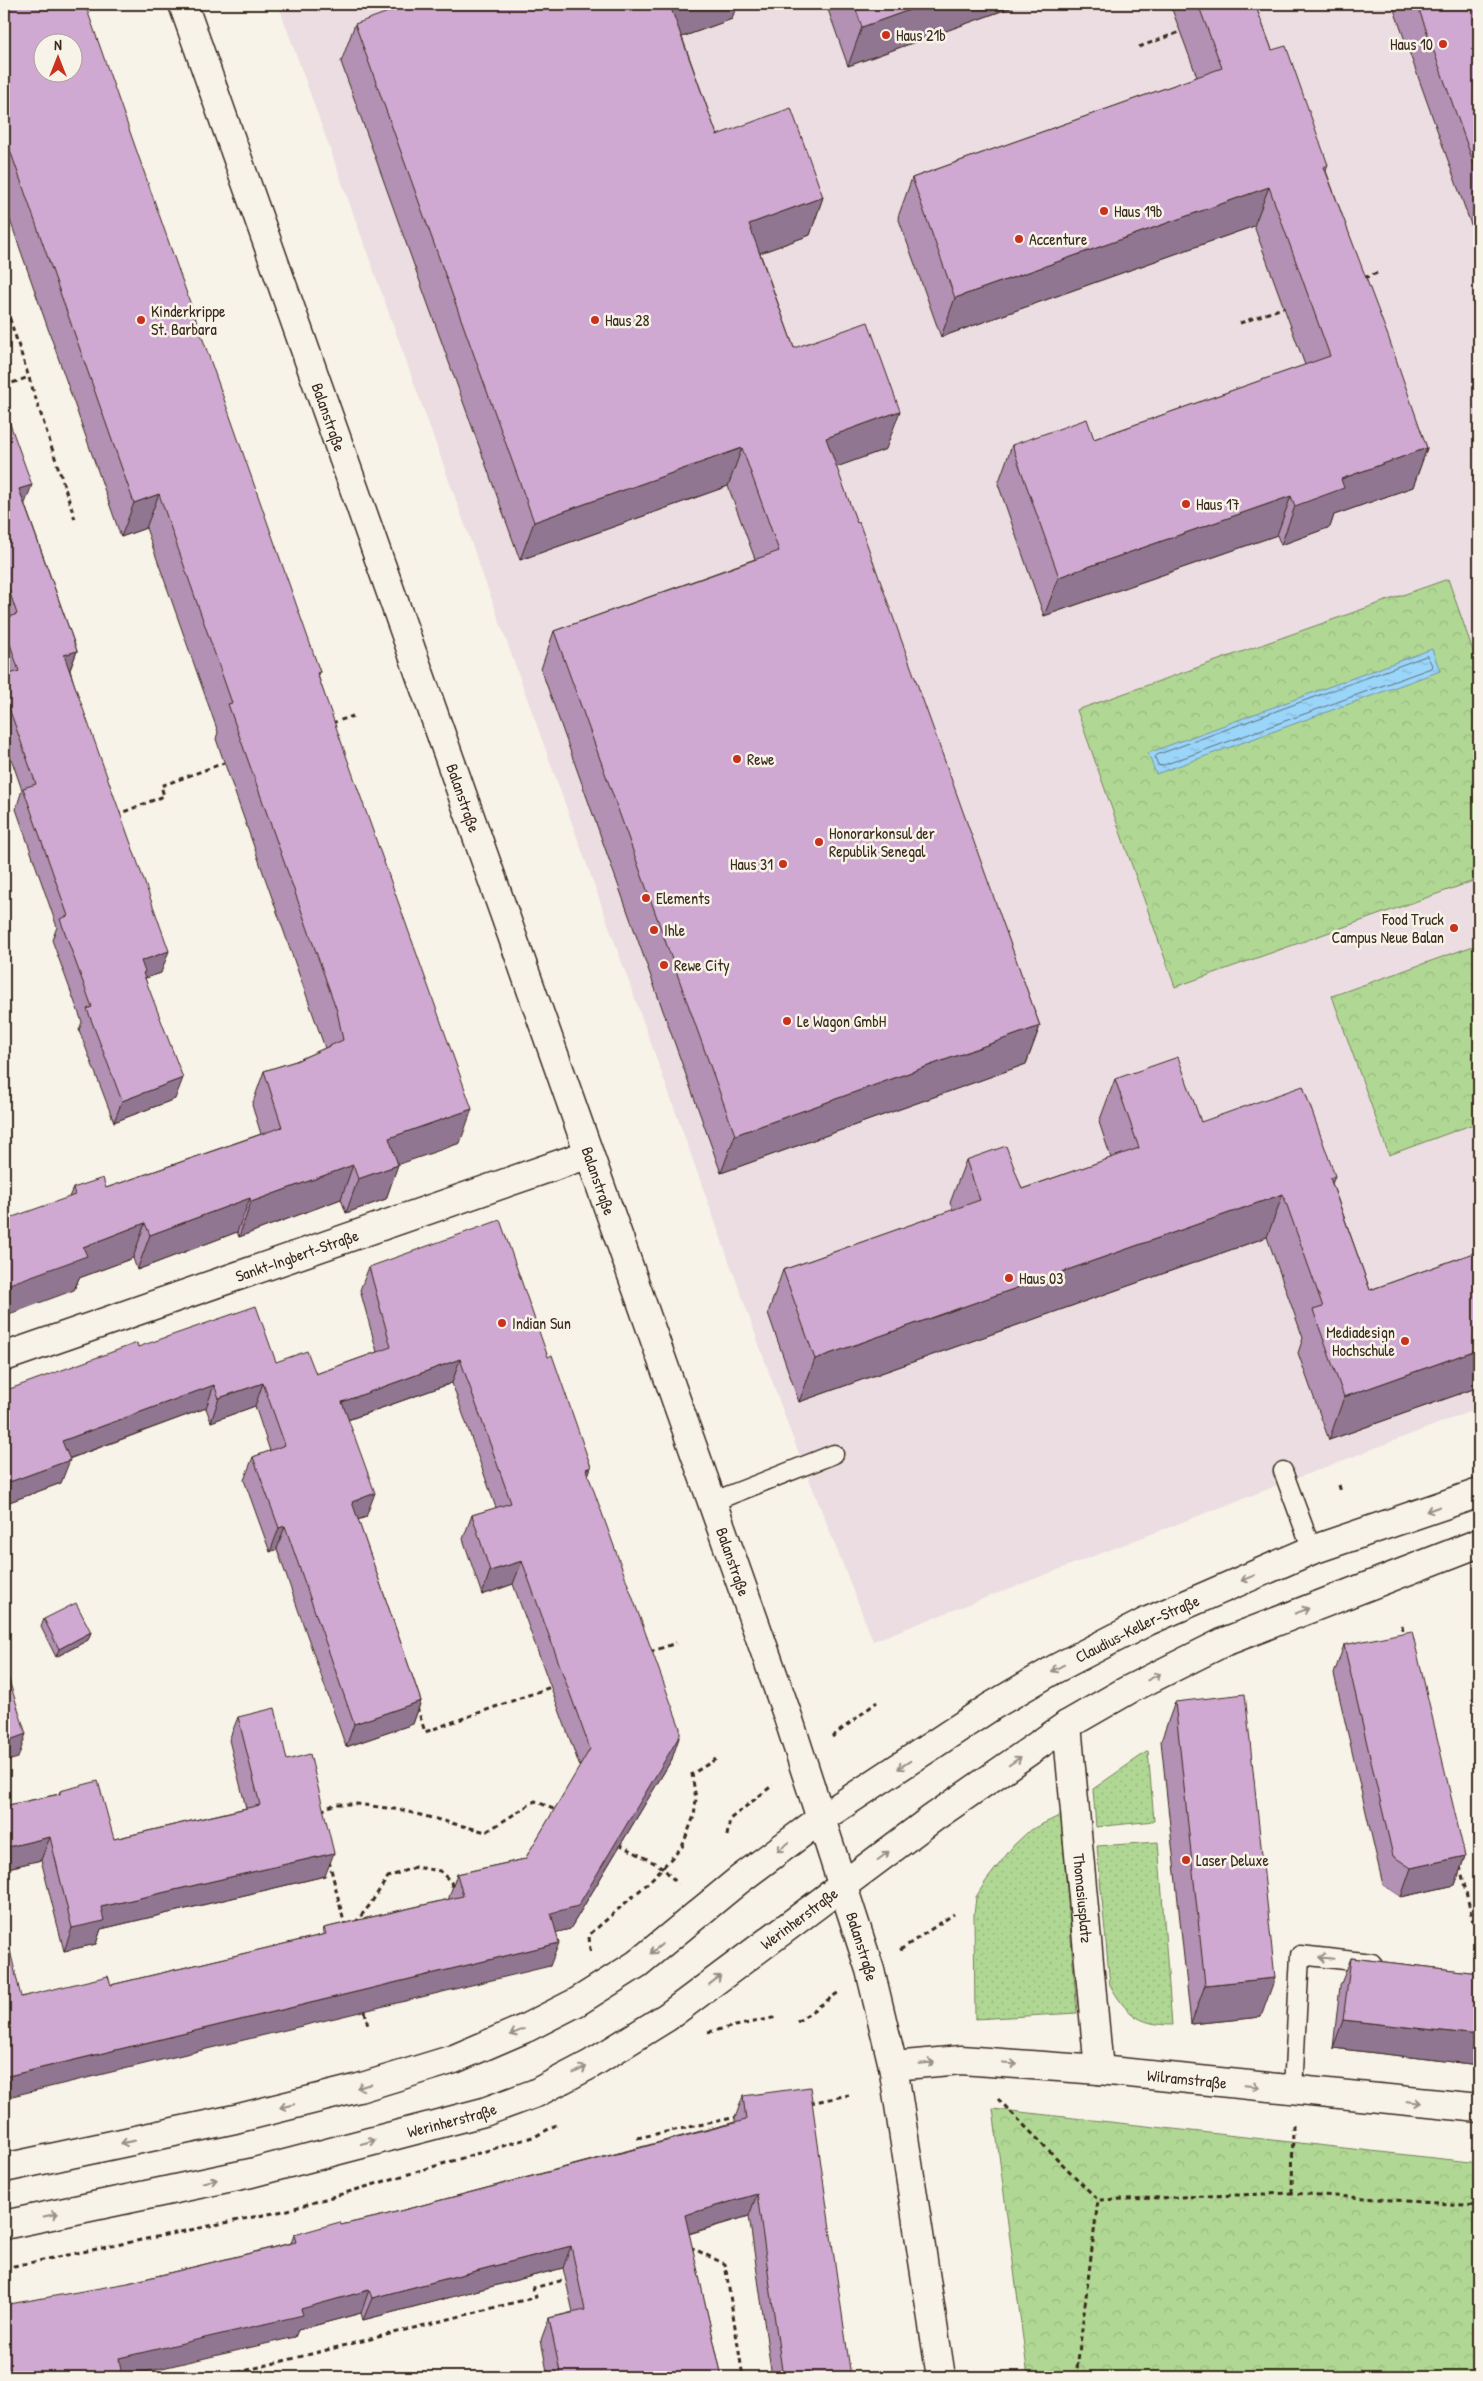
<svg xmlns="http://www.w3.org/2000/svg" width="1483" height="2381" font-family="'Patrick Hand',sans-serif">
<defs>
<pattern id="grass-dots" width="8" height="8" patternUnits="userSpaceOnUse" patternTransform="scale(1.25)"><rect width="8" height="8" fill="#b0d894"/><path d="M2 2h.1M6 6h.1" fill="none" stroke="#98ba7f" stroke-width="1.8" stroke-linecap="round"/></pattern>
<pattern id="forest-crowns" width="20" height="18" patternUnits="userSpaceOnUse" patternTransform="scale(1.25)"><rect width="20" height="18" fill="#b0d894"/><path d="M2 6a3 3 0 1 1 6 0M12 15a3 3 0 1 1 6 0" fill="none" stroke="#98ba7f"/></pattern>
<pattern id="water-ripples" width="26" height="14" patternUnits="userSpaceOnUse" patternTransform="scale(1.25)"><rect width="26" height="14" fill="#9ad5fa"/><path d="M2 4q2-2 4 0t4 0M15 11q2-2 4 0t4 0" fill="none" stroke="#86b7d6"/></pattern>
</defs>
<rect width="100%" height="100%" fill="#f7f3e8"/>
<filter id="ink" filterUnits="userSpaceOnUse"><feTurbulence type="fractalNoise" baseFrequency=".02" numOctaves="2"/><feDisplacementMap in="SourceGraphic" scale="10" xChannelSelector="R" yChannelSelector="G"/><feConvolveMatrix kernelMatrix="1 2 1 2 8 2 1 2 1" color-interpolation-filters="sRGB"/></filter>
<g filter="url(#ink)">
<polygon fill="#ebdde1" points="278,4 1479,4 1479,1408 873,1641 789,1428"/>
<g fill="url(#grass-dots)" stroke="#768159">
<polygon points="1148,1751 1154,1821 1096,1827 1093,1789"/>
<polygon points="1061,1815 1077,2013 975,2019 974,1915 976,1897 986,1881 1014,1845 1030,1830"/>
<path d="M1158,1842L1172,2025C1138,2025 1126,2013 1110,1985L1097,1846Z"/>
</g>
<g fill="url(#forest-crowns)" stroke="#768159">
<polygon points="1448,579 1479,668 1479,879 1175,987 1077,710"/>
<polygon points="1479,944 1479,1122 1389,1155 1332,996"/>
<polygon points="993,2109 1479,2163 1479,2377 1028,2377"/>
</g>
<polygon fill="url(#water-ripples)" stroke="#7491a2" points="1432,649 1440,671 1156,774 1148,753"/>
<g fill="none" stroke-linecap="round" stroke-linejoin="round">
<polygon stroke="#616e76" stroke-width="1" points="1427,656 1432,665 1431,668 1161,766 1158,765 1155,757 1157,755"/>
<g stroke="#3b2a1e" stroke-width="21">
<g id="service">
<polyline points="1283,1471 1312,1550"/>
<polyline points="712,1502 834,1454"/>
<polyline points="1293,2090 1300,1955 1372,1963"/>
</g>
</g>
<g stroke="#3b2a1e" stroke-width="31">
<g id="minor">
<path id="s1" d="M4,1357L589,1154"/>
<path id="s2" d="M1067,1725L1099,2070"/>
<path id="s3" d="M893,2066L961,2060L1099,2070L1479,2108"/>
</g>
</g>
<g stroke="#3b2a1e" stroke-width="31">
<g id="tertiary">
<path id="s4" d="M183,4L787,1714L870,1970L893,2066L941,2377"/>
</g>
</g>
<g stroke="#3b2a1e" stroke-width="31">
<g id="secondary">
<path id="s5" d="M4,2168L235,2119L359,2088L454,2059L526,2028L577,2002L637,1964L739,1880L822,1818L992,1706L1055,1669L1148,1621L1312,1550L1479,1493"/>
<path id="s6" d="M4,2225L251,2173L484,2112L536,2093L591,2064L667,2017L933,1818L1067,1725L1128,1690L1224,1642L1479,1543"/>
</g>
</g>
<g stroke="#3b2a1e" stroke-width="3" stroke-dasharray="5 4" stroke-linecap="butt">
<polyline points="1139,47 1180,32"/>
<polyline points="1364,278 1377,273"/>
<polyline points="4,301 75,519"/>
<polyline points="1240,323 1288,306"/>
<polyline points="4,386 29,377"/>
<polyline points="332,723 353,716"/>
<polyline points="116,815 164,796 161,786 224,763"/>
<polyline points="1339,1485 1341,1492"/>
<polyline points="1402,1625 1404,1636"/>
<polyline points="650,1652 676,1643"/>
<polyline points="417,1707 425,1732 551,1687"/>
<polyline points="832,1737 877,1702"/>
<polyline points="321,1811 335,1804 357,1804 401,1810 486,1832 535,1801 558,1811"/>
<polyline points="727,1836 730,1819 773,1785"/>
<polyline points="619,1844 662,1867 678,1884"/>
<polyline points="329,1861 345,1926"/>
<polyline points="1460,1866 1479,1948"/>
<polyline points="355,1923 369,1906 388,1877 415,1867 440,1871 451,1882 453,1892"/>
<polyline points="900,1950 954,1914"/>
<polyline points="590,1951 589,1935 647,1884 682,1847 694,1816 696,1799 692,1774 716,1759"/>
<polyline points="365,2011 368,2027"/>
<polyline points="797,2022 839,1992"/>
<polyline points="708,2032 777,2017"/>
<polyline points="998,2099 1098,2200 1292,2193 1479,2206"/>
<polyline points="810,2103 849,2095"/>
<polyline points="637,2138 737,2117"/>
<polyline points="1292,2193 1293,2124"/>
<polyline points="690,2247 725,2264 743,2377"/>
<polyline points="4,2268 288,2210 536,2136 556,2125"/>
<polyline points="220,2377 536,2297 533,2288 568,2279"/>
<polyline points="1076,2377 1098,2200"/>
</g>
<use href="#service" stroke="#f7f3e8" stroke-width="18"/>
<use href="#minor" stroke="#f7f3e8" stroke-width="28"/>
<use href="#tertiary" stroke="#f7f3e8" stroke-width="28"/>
<use href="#secondary" stroke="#f7f3e8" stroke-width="28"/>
</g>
<g fill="#b291b4" stroke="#3b2a1e">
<polygon points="4,4 320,672 318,675 460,1143 398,1164 386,1199 346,1213 341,1199 239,1237 237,1232 137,1270 133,1258 79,1278 74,1290 69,1197 73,1188 106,1188 261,1134 252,1105 264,1071 296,1061 325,1048 216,739 218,732 146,528 121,537 4,203"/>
<polygon points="826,4 1021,4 848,66"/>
<polygon points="1170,4 1255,4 1272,50 1328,165 1326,171 1427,448 1413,487 1334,515 1330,527 1281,545 1277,535 1044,616 998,484 1012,445 1094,439 1305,365 1254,226 941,337 898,217 912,178 1197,77"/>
<polygon points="1392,4 1479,4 1479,247"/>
<polygon points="732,19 682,37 717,135 823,197 810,235 760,253 794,348 886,449 836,467 1040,1026 1026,1064 721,1173 541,669 554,631 755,559 728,486 520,560 341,62 355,24"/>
<polygon points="4,410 25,505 77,651 70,670 161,973 145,978 175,1099 114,1122 79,1030 82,1022 52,940 57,927 16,809 22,790 4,738 4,676 6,675 4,670"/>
<polygon points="1115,1079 1201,1122 1332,1183 1370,1290 1479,1251 1479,1387 1329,1440 1298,1353 1303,1338 1267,1237 799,1402 768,1313 783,1270 953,1210 950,1203 966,1160 1022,1189 1111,1158 1099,1122"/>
<polygon points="369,1267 548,1357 591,1467 588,1475 672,1759 570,1929 556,1932 550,1966 21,1997 111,1985 322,1935 324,1928 449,1899 449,1897 457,1874 525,1859 580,1767 513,1584 482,1595 463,1539 472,1515 496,1508 452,1383 348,1420 366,1517 358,1520 421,1701 413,1724 346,1747 277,1549 270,1552 244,1480 253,1457 270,1451 255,1406 211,1422 206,1408 69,1459 61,1483 4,1504 138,1347 276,1362 316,1374 377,1352 360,1290"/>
<polygon points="44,1619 91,1632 88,1640 56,1657 41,1627"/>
<polygon points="1344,1645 1465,1856 1455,1885 1401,1897 1383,1885 1334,1674"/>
<polygon points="1175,1702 1261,2017 1191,2024 1161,1741"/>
<polygon points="238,1717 287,1760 325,1876 101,1929 96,1944 64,1951 41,1860 4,1869 4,1806 59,1794 60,1791 114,1839 246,1808 229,1740"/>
<polygon points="1351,1958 1479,1973 1479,2065 1333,2048 1340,1986"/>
<polygon points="743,2096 851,2377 772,2377 749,2216 689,2234 722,2377 548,2377 541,2340 549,2318 573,2312 563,2268 363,2320 361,2313 298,2330 295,2337 128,2283 291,2243 294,2235 341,2225 381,2216 735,2122 735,2118"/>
</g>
<g fill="#917692" stroke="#3b2a1e">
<polygon points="682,4 737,4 732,19 657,46 671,8"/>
<polygon points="926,4 1021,4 848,66 862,27"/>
<polygon points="1269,187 1254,226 941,337 955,298"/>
<polygon points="823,197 810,235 735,262 749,224"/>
<polygon points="900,411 886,449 812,476 826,438"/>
<polygon points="742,448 728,486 520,560 534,522"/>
<polygon points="1427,448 1413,487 1334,515 1330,527 1281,545 1295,506 1341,479"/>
<polygon points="32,485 24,506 19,489"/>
<polygon points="159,494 146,528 121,537 134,503"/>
<polygon points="1291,496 1277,535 1044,616 1059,577"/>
<polygon points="77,651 69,672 64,655"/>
<polygon points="169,951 161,973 143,979 141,961"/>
<polygon points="1040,1026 1026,1064 721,1173 735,1135"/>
<polygon points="183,1078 175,1099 114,1122 122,1101"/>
<polygon points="472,1109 460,1143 377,1172 389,1138"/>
<polygon points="353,1165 341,1199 239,1237 251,1202"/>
<polygon points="398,1165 386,1199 346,1213 358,1179"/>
<polygon points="1335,1176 1319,1219 1330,1178"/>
<polygon points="1283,1194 1267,1237 799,1402 815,1359"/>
<polygon points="250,1198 237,1232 137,1270 150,1235"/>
<polygon points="145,1223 133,1258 79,1278 74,1290 4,1316 4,1286 83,1247"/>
<polygon points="1479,1349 1479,1387 1329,1440 1344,1397"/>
<polygon points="460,1359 452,1383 333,1425 342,1402"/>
<polygon points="263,1383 255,1406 211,1422 219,1398"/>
<polygon points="214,1385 206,1408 54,1464 62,1441"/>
<polygon points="70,1460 61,1483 4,1504 4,1484"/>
<polygon points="591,1467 583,1490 586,1469"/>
<polygon points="375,1493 366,1517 343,1525 352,1502"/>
<polygon points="285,1526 277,1549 270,1552 279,1528"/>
<polygon points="522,1561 513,1584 482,1595 490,1571"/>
<polygon points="91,1632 88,1640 56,1657 59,1649"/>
<polygon points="421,1701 413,1724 346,1747 354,1724"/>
<polygon points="26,1734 18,1758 4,1762 4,1742"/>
<polygon points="680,1735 672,1759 570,1929 543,1936 551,1913"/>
<polygon points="50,1837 41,1860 4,1869 4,1848"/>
<polygon points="334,1853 325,1876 101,1929 96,1944 64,1951 72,1928 101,1907"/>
<polygon points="1465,1856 1455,1885 1401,1897 1411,1868"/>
<polygon points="559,1943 550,1966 4,2098 4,2077"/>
<polygon points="1275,1978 1261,2017 1191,2024 1205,1985"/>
<polygon points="1343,2020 1479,2035 1479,2065 1333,2048"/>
<polygon points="757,2194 749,2216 677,2237 685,2215"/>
<polygon points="571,2246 563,2268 363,2320 372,2298"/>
<polygon points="369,2290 361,2313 298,2330 295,2337 124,2377 112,2377 119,2358"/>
<polygon points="600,2374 598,2377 582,2377"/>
</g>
<g fill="#cfa9d1" stroke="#3b2a1e" fill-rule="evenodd">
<path d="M4,4H85L320,672L317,673L354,778L472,1109L389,1138L398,1165L358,1179L353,1165L251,1202L250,1198L150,1235L145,1223L83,1247L87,1256L4,1286V1220L75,1195L73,1188L103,1178L106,1188L282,1127L264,1071L296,1061L343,1040L337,1011L228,704L232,703L159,494L134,503L4,133ZM42,42H72V72H42Z"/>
<polygon points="410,4 682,4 671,8 717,135 791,108 823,197 749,224 794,348 868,322 900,411 826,438 857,523 859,522 1040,1026 735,1135 554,631 779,551 742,448 534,522 355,24"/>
<polygon points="854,4 926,4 862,27"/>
<polygon points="1198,4 1255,4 1272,50 1286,46 1328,165 1324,167 1388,336 1427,448 1341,479 1344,488 1295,506 1291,496 1059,577 1012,445 1087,419 1094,439 1330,356 1269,187 955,298 912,178 1222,68"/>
<polygon points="1417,4 1479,4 1479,178"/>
<polygon points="4,410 5,410 32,485 19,489 77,651 64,655 169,951 141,961 145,972 143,973 183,1078 122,1101 87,1009 92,1007 60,919 68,916 23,788 36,784 4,694 4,676 19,671 4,626 4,619 17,614 4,575"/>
<polygon points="1178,1057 1201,1122 1303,1086 1335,1176 1330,1178 1370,1290 1479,1251 1479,1349 1344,1397 1313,1310 1323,1307 1283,1194 815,1359 783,1270 980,1200 966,1160 1006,1146 1022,1189 1139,1148 1115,1079"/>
<polygon points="500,1220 548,1357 552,1355 591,1467 586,1469 680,1728 680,1735 578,1906 551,1913 559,1943 4,2077 4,1925 21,1997 108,1976 111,1985 326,1934 324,1928 463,1896 457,1874 525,1859 590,1749 522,1561 490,1571 472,1515 511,1503 460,1359 342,1402 375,1493 352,1502 421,1701 354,1724 285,1526 279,1528 253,1457 285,1445 263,1383 219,1398 214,1385 62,1441 70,1460 4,1484 4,1391 137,1343 138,1347 256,1306 276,1362 307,1351 316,1374 391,1347 369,1267"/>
<polygon points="76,1603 91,1632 59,1649 44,1619"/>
<polygon points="1412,1631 1465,1856 1411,1868 1393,1856 1344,1645"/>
<polygon points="7,1674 26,1734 4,1742 4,1675"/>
<polygon points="1245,1694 1275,1978 1205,1985 1175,1702"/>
<polygon points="275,1708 287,1760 310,1754 334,1853 101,1907 104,1921 72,1928 50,1837 4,1848 4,1806 60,1794 60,1791 98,1781 114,1839 260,1805 238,1717"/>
<polygon points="1351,1958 1479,1973 1479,2035 1343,2020"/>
<polygon points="810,2087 851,2377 783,2377 757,2194 685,2215 722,2377 600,2377 600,2374 582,2377 561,2377 549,2318 585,2310 571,2246 372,2298 369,2290 301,2309 303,2315 119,2358 122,2377 4,2377 4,2305 128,2283 296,2242 294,2235 340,2222 341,2225 381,2216 746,2120 743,2096"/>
</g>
<defs><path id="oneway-shaft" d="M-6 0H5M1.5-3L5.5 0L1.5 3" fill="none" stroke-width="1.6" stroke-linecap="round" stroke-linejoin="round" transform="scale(1.25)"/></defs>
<g stroke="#998e83">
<use href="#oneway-shaft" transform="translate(1433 1509) rotate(161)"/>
<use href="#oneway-shaft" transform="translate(1248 1578) rotate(157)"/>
<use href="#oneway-shaft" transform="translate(1302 1611) rotate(-21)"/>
<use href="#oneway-shaft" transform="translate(1058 1668) rotate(152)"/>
<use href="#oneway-shaft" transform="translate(1154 1677) rotate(-27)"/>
<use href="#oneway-shaft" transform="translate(1015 1761) rotate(-35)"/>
<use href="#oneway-shaft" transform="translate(904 1765) rotate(147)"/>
<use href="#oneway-shaft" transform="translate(783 1847) rotate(143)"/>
<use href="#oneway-shaft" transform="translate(883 1856) rotate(-37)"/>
<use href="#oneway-shaft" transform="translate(656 1949) rotate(140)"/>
<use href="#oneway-shaft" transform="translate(1326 1958) rotate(-174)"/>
<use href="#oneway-shaft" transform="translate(715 1980) rotate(-38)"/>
<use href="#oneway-shaft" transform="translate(517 2032) rotate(157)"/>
<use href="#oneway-shaft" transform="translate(927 2063) rotate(-5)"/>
<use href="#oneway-shaft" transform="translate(1010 2064) rotate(4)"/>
<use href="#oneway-shaft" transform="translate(580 2070) rotate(-27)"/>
<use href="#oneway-shaft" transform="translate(364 2086) rotate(164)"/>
<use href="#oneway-shaft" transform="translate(1252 2086) rotate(6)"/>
<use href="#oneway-shaft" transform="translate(1414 2102) rotate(6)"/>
<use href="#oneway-shaft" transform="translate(287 2106) rotate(166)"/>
<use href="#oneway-shaft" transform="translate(128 2142) rotate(168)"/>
<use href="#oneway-shaft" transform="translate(368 2142) rotate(-15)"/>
<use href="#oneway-shaft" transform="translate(210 2181) rotate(-12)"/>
<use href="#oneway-shaft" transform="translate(51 2215) rotate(-12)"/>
</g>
</g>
<g fill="#c8321e" stroke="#f7f3e8" stroke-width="2">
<circle cx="886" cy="35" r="5"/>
<circle cx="1443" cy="44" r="5"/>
<circle cx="1104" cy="211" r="5"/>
<circle cx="1019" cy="239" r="5"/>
<circle cx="141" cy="320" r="5"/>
<circle cx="595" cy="320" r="5"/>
<circle cx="1186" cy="504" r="5"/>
<circle cx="737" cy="759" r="5"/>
<circle cx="819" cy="842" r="5"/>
<circle cx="783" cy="864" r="5"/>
<circle cx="646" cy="898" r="5"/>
<circle cx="1454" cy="928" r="5"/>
<circle cx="654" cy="930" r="5"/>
<circle cx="664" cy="965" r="5"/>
<circle cx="787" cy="1021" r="5"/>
<circle cx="1009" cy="1278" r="5"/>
<circle cx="502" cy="1323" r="5"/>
<circle cx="1405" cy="1341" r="5"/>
<circle cx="1186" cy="1860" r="5"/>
</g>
<g text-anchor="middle" stroke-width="5" stroke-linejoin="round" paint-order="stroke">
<g font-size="16" fill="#3b2a1e" stroke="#f7f3e8" text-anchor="start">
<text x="896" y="41">Haus 21b</text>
<text x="1433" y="50" text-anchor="end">Haus 10</text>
<text x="1114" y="217">Haus 19b</text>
<text x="1029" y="245">Accenture</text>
<text x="151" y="317">Kinderkrippe<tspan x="151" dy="18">St. Barbara</tspan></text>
<text x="605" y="326">Haus 28</text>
<text x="1196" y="510">Haus 17</text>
<text x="747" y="765">Rewe</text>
<text x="829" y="839">Honorarkonsul der<tspan x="829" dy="18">Republik Senegal</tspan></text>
<text x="773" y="870" text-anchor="end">Haus 31</text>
<text x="656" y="904">Elements</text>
<text x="1444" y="925" text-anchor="end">Food Truck<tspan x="1444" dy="18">Campus Neue Balan</tspan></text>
<text x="664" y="936">Ihle</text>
<text x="674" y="971">Rewe City</text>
<text x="797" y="1027">Le Wagon GmbH</text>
<text x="1019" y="1284">Haus 03</text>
<text x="512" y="1329">Indian Sun</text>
<text x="1395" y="1338" text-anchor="end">Mediadesign<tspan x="1395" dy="18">Hochschule</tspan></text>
<text x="1196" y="1866">Laser Deluxe</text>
</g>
<g font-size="16" fill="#3b2a1e" stroke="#f7f3e8">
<text dy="6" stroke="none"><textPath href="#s4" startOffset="438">Balanstraße</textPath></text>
<text dy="6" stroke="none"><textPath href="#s4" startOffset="842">Balanstraße</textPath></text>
<text dy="6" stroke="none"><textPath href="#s4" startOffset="1248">Balanstraße</textPath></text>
<text dy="6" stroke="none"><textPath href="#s1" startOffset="310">Sankt-Ingbert-Straße</textPath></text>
<text dy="6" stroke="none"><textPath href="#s4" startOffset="1652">Balanstraße</textPath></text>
<text dy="6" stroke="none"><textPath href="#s5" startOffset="1274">Claudius-Keller-Straße</textPath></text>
<text dy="6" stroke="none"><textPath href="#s2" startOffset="174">Thomasiusplatz</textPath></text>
<text dy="6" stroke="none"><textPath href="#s6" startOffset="865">Werinherstraße</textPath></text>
<text dy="6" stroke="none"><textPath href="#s4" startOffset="2058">Balanstraße</textPath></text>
<text dy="6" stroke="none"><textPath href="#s3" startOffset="295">Wilramstraße</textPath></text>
<text dy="6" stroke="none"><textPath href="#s6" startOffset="460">Werinherstraße</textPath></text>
</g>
</g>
<rect width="1483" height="2381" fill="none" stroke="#f7f3e8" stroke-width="20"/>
<rect x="10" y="10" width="1463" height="2361" fill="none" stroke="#3b2a1e" stroke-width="2" filter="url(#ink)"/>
<g transform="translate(58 58)"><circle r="24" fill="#f7f3e8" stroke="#aca397"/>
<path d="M0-4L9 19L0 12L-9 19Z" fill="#c8321e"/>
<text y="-8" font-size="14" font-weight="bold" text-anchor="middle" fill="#3b2a1e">N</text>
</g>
</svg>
